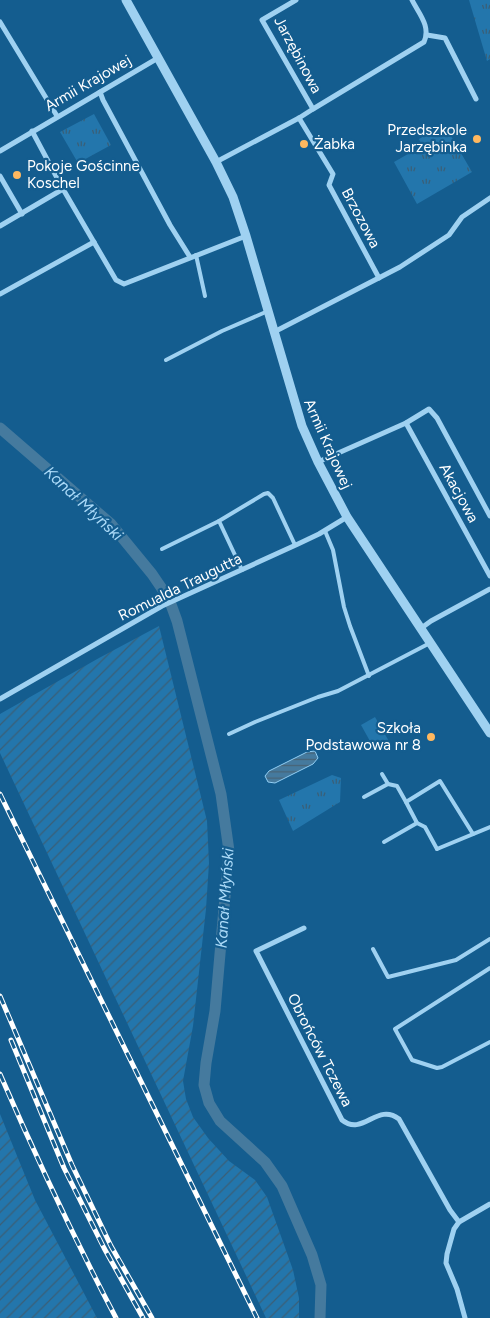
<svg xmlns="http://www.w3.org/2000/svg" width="490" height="1318" font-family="Figtree,sans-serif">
<defs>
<pattern id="park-tufts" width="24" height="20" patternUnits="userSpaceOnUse" patternTransform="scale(1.25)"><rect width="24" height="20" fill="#2376ac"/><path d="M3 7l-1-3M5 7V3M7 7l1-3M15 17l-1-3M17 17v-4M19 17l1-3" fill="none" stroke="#3a5f77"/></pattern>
<pattern id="garden-furrows" width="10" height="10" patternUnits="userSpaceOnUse" patternTransform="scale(1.25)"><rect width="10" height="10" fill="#2376ac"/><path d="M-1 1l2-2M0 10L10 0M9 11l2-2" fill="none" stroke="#3a5f77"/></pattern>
<pattern id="water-rules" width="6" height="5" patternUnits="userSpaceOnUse" patternTransform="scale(1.25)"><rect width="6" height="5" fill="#457a9e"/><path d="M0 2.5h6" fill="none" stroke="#486375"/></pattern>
</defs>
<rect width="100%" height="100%" fill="#145d8f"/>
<polygon fill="#2376ac" points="375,717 390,743 376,752 361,725"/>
<g fill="url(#park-tufts)">
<polygon points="469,0 490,0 490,59 487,61"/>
<polygon points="94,114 111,145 78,163 60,132"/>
<polygon points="444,124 472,172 417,204 394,162 422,146 419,139"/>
<polygon points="332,775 341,778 340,802 293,831 279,800"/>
</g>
<g fill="url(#garden-furrows)">
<polygon points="159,626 207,821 209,863 206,909 193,1026 183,1081 186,1099 193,1117 208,1138 229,1161 255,1180 267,1197 293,1270 299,1298 299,1318 266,1318 0,753 0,714 99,658"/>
<polygon points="0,1114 35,1200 97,1318 0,1318"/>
</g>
<polygon fill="url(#water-rules)" stroke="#91cef4" points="315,751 318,758 313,764 275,783 268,782 265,776 269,771 307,752"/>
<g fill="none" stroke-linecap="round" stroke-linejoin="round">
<polyline stroke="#457a9e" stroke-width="11" points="0,428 111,524 152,574 169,599 177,621 221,794 229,851 215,1011 206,1063 204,1085 209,1103 220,1121 265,1162 282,1186 312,1255 321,1285 320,1318"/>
<g stroke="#9fd1f1" stroke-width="4">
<polyline points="196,255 205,296"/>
<polyline points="166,360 222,331 268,311"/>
<polyline points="325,531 333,550 344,607 350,626 369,676"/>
<polyline points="162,549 219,521"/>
<polyline points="242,570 219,521 264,494 268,493 273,498 295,545"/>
<polyline points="229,734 255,722 318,697 338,691 430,643"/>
<polyline points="382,774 388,784 397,786 406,802"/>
<polyline points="364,797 388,784"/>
<polyline points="384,842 417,823"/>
<polyline points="437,849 425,827 417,823 406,802 440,781 473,834"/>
<polyline points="437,849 490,827"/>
<polyline points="373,949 388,977 456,960 490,939"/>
<polyline points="490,968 395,1029 412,1060 437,1068 442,1067 490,1042"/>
</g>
<g stroke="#9fd1f1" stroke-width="5">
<path d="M296,0L262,20L313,109L424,42C431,26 419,14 412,0"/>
<polyline points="0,22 57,116"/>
<polyline points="427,35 445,38 476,99"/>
<polyline points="100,92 103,100 170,225 190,257"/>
<polyline points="299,118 333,174 329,185 379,278"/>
<polyline points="32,131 63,189 116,280 124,284 246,236"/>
<polyline points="0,151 158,58"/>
<polyline points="216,162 299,118 313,109"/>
<polyline points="0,176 22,214"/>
<polyline points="0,226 63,189"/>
<polyline points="0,294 94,242"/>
<polyline points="274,332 400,267 449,235 462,217 490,198"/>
<polyline points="406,423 490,576"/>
<polyline points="318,462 406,423 429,409 437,418 490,516"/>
<polyline points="420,629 431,621 490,589"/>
<polyline points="0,699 162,606 298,544 319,534 347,517"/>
<path d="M304,928L256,951L342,1120C363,1137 377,1102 399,1119L450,1210L459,1222L490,1204"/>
<polyline points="459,1222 454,1229 447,1254 446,1263 457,1289 465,1318"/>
</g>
<polyline stroke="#9fd1f1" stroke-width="9" points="126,0 216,162 233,197 246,236 302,426 318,462 347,517 490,733"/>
<g stroke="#fff" stroke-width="5">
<g id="rail">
<polyline points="0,794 257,1318"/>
<polyline points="0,996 72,1165 111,1246 152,1318"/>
<polyline points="11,1040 64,1168 104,1248 143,1318"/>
<path d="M0,1074C36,1157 74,1238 116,1318"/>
</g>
</g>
<use href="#rail" stroke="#145d8f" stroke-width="3" stroke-dasharray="9" stroke-linecap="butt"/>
</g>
<g fill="#ffb85f" stroke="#145d8f" stroke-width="2">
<circle cx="477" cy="139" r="5"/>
<circle cx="304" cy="144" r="5"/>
<circle cx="17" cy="175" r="5"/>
<circle cx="431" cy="737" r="5"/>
</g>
<g text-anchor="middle" stroke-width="4.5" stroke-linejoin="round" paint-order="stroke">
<g font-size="15" fill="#fff" stroke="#145d8f">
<text transform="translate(298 55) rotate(62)" y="5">Jarzębinowa</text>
<text transform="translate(88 83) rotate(-30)" y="5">Armii Krajowej</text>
<text transform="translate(361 218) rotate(62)" y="5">Brzozowa</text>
<text transform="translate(328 444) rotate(66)" y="5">Armii Krajowej</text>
<text transform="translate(459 493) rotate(61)" y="5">Akacjowa</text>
<text transform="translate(180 587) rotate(-26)" y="5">Romualda Traugutta</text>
<text transform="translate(320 1050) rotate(63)" y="5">Obrońców Tczewa</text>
</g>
<g font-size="15" fill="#fff" stroke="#145d8f" text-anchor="end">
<text x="467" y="135">Przedszkole<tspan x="467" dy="17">Jarzębinka</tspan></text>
<text x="314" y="149" text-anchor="start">Żabka</text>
<text x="27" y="171" text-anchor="start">Pokoje Gościnne<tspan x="27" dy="17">Koschel</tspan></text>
<text x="421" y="733">Szkoła<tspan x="421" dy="17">Podstawowa nr 8</tspan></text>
</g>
<g font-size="16" font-style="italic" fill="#abdaf8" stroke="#145d8f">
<text transform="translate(84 503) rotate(43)" y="6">Kanał Młyński</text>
<text transform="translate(224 898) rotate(-86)" y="6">Kanał Młyński</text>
</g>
</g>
</svg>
